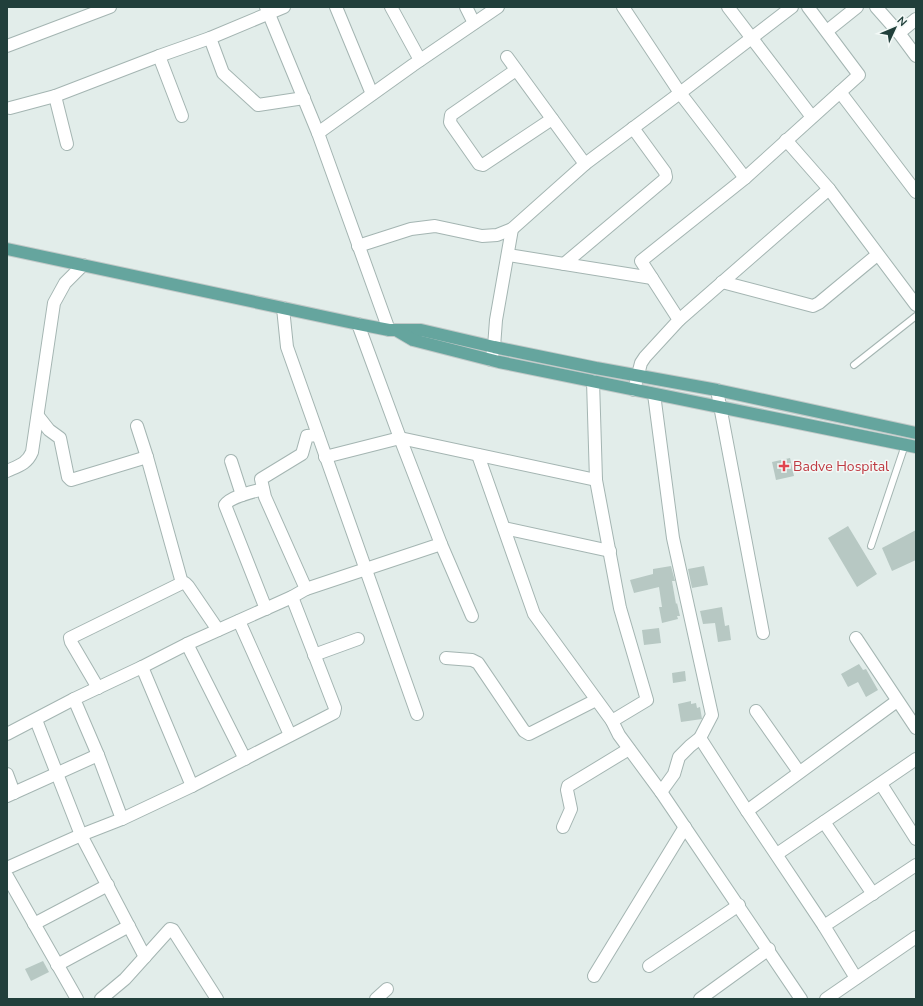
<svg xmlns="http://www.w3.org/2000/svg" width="923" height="1006" font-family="'Nunito Sans',sans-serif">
<rect width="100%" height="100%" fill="#e2edea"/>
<g fill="#b7c8c3">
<polygon points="790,458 794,476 776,480 772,462"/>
<polygon points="848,526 877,574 857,587 828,538"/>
<polygon points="916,530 916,560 892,571 882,548"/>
<polygon points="671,566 675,581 672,581 676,604 677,603 680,616 677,616 678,619 662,623 659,607 662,607 659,587 634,593 630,580 653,574 653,569"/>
<polygon points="704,566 708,585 692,588 688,569"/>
<polygon points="722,607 725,626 729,625 731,640 718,642 715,623 703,624 700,611"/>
<polygon points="659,628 661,643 644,645 642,630"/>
<polygon points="859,664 863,670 866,669 878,690 866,697 858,682 848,687 841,674"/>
<polygon points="685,671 686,681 673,683 672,673"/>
<polygon points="691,701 691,704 696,703 697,708 700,707 702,719 681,722 678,704"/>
<polygon points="43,961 49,972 31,981 25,969"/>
</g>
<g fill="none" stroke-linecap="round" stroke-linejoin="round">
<g stroke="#a4b5b2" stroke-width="8">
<g id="lane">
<polyline points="854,365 916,316"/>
<polyline points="871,546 905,445"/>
</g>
</g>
<g stroke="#a4b5b2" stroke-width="14">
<g id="street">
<polyline points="266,7 318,133 389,330"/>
<polyline points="336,7 372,94"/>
<polyline points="391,7 420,60"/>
<polyline points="466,7 474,23"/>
<polyline points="623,7 680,93 792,7"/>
<polyline points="728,7 812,117"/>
<polyline points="876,7 899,33"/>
<polyline points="916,19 899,33 916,56"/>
<polyline points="827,31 857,7"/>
<polyline points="210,38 223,73 258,105 304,98"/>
<polyline points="7,46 110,7"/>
<polyline points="159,56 182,116"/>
<polyline points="507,57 585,164"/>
<polyline points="516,70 451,115 450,122 451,124 479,164 483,165 552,119"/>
<polyline points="840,92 916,192"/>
<polyline points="55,96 67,144"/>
<polyline points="10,108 55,96 159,56 210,38 284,7"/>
<polyline points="318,133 413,65 498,7"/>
<polyline points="829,189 916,305"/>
<polyline points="358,246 411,229 435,226 482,236 497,235 512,229 585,164 680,93 745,178 859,75 808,7"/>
<polyline points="508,255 652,278"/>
<polyline points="564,264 665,179 666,177 665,172 633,128"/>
<polyline points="722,282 813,306 819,303 877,255"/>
<polyline points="283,308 287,347 417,714"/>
<polyline points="679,320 829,189 786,140"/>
<polyline points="491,360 494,347 496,320 512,229"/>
<polyline points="593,381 596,480 620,608 647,700 612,721"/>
<polyline points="634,390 641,363 645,357 679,320 641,261 745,178"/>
<polyline points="717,390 763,633"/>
<polyline points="654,394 673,538 712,715 700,738 690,746 679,757 674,774 661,792"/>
<polyline points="38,416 49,430 60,438 68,477 71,480 147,457"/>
<polyline points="137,426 147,457 182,583"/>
<polyline points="478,455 534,614 612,721 619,735 661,792 801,999"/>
<polyline points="325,457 400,438 596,480"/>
<polyline points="231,461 242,495"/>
<path d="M7,471C18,466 27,464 32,452L54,303L65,283L83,265"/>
<path d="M263,489C253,492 231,496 225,505L266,609"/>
<polyline points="504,528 610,551"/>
<polyline points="441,544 472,616"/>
<polyline points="306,589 265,497 261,479 302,454 307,436 318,435"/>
<polyline points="239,621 290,735"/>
<polyline points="856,638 916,728"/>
<polyline points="187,644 245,759"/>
<polyline points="314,655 358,639"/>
<polyline points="446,658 472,660 478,663 524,731 529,734 596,700"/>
<polyline points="142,667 192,786"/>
<polyline points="98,688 71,642 70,638 182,583 185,583 188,586 218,630"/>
<polyline points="756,711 799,772"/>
<polyline points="36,720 81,835 145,957"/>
<polyline points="7,734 74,699"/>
<polyline points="700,738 747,811 824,926"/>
<polyline points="7,774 14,793"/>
<polyline points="881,784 916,839"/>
<polyline points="7,796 98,755"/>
<polyline points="747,811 897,701"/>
<polyline points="122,819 192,786 334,713 335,708 292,597"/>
<polyline points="824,822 873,894"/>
<polyline points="563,827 571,809 567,790 568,786 629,749"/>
<polyline points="777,854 916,759"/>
<polyline points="7,868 81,835 122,819 98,755 74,699 142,667 187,644 292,597 306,589 441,544 400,438 358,324"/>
<polyline points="7,876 77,999"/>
<polyline points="34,924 108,885"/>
<polyline points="57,965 129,926"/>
<polyline points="649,966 739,905"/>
<polyline points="594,976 685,827"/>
<polyline points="856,978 824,926 916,865"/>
<polyline points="101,999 125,979 170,929 173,930 217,999"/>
<polyline points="376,999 387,989"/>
<polyline points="700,999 769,949"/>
<polyline points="826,999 916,937"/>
</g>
</g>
<g stroke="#c1c9c8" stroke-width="14">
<g id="primary">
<polyline points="7,249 358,324 389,330 421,330 494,347 596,368 717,390 916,433"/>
<polyline points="396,330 413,340 499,362 916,447"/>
</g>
</g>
<use href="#lane" stroke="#fff" stroke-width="6"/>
<use href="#street" stroke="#fff" stroke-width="12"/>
<use href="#primary" stroke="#65a59e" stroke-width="12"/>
</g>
<path fill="#e0444e" stroke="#f3f9f7" stroke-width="1.5" d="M782 460h4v4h4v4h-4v4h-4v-4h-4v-4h4z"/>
<g text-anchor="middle" stroke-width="3" stroke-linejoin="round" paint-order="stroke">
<g font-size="14" fill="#be3a42" stroke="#f3f9f7" text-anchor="start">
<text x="793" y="471">Badve Hospital</text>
</g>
</g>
<rect width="923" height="1006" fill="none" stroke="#213f3b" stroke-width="16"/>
<g transform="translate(895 28) rotate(46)" stroke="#f3f9f7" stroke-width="3" paint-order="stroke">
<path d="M0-3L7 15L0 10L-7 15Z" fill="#213f3b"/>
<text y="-6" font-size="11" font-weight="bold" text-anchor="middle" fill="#213f3b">N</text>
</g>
</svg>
